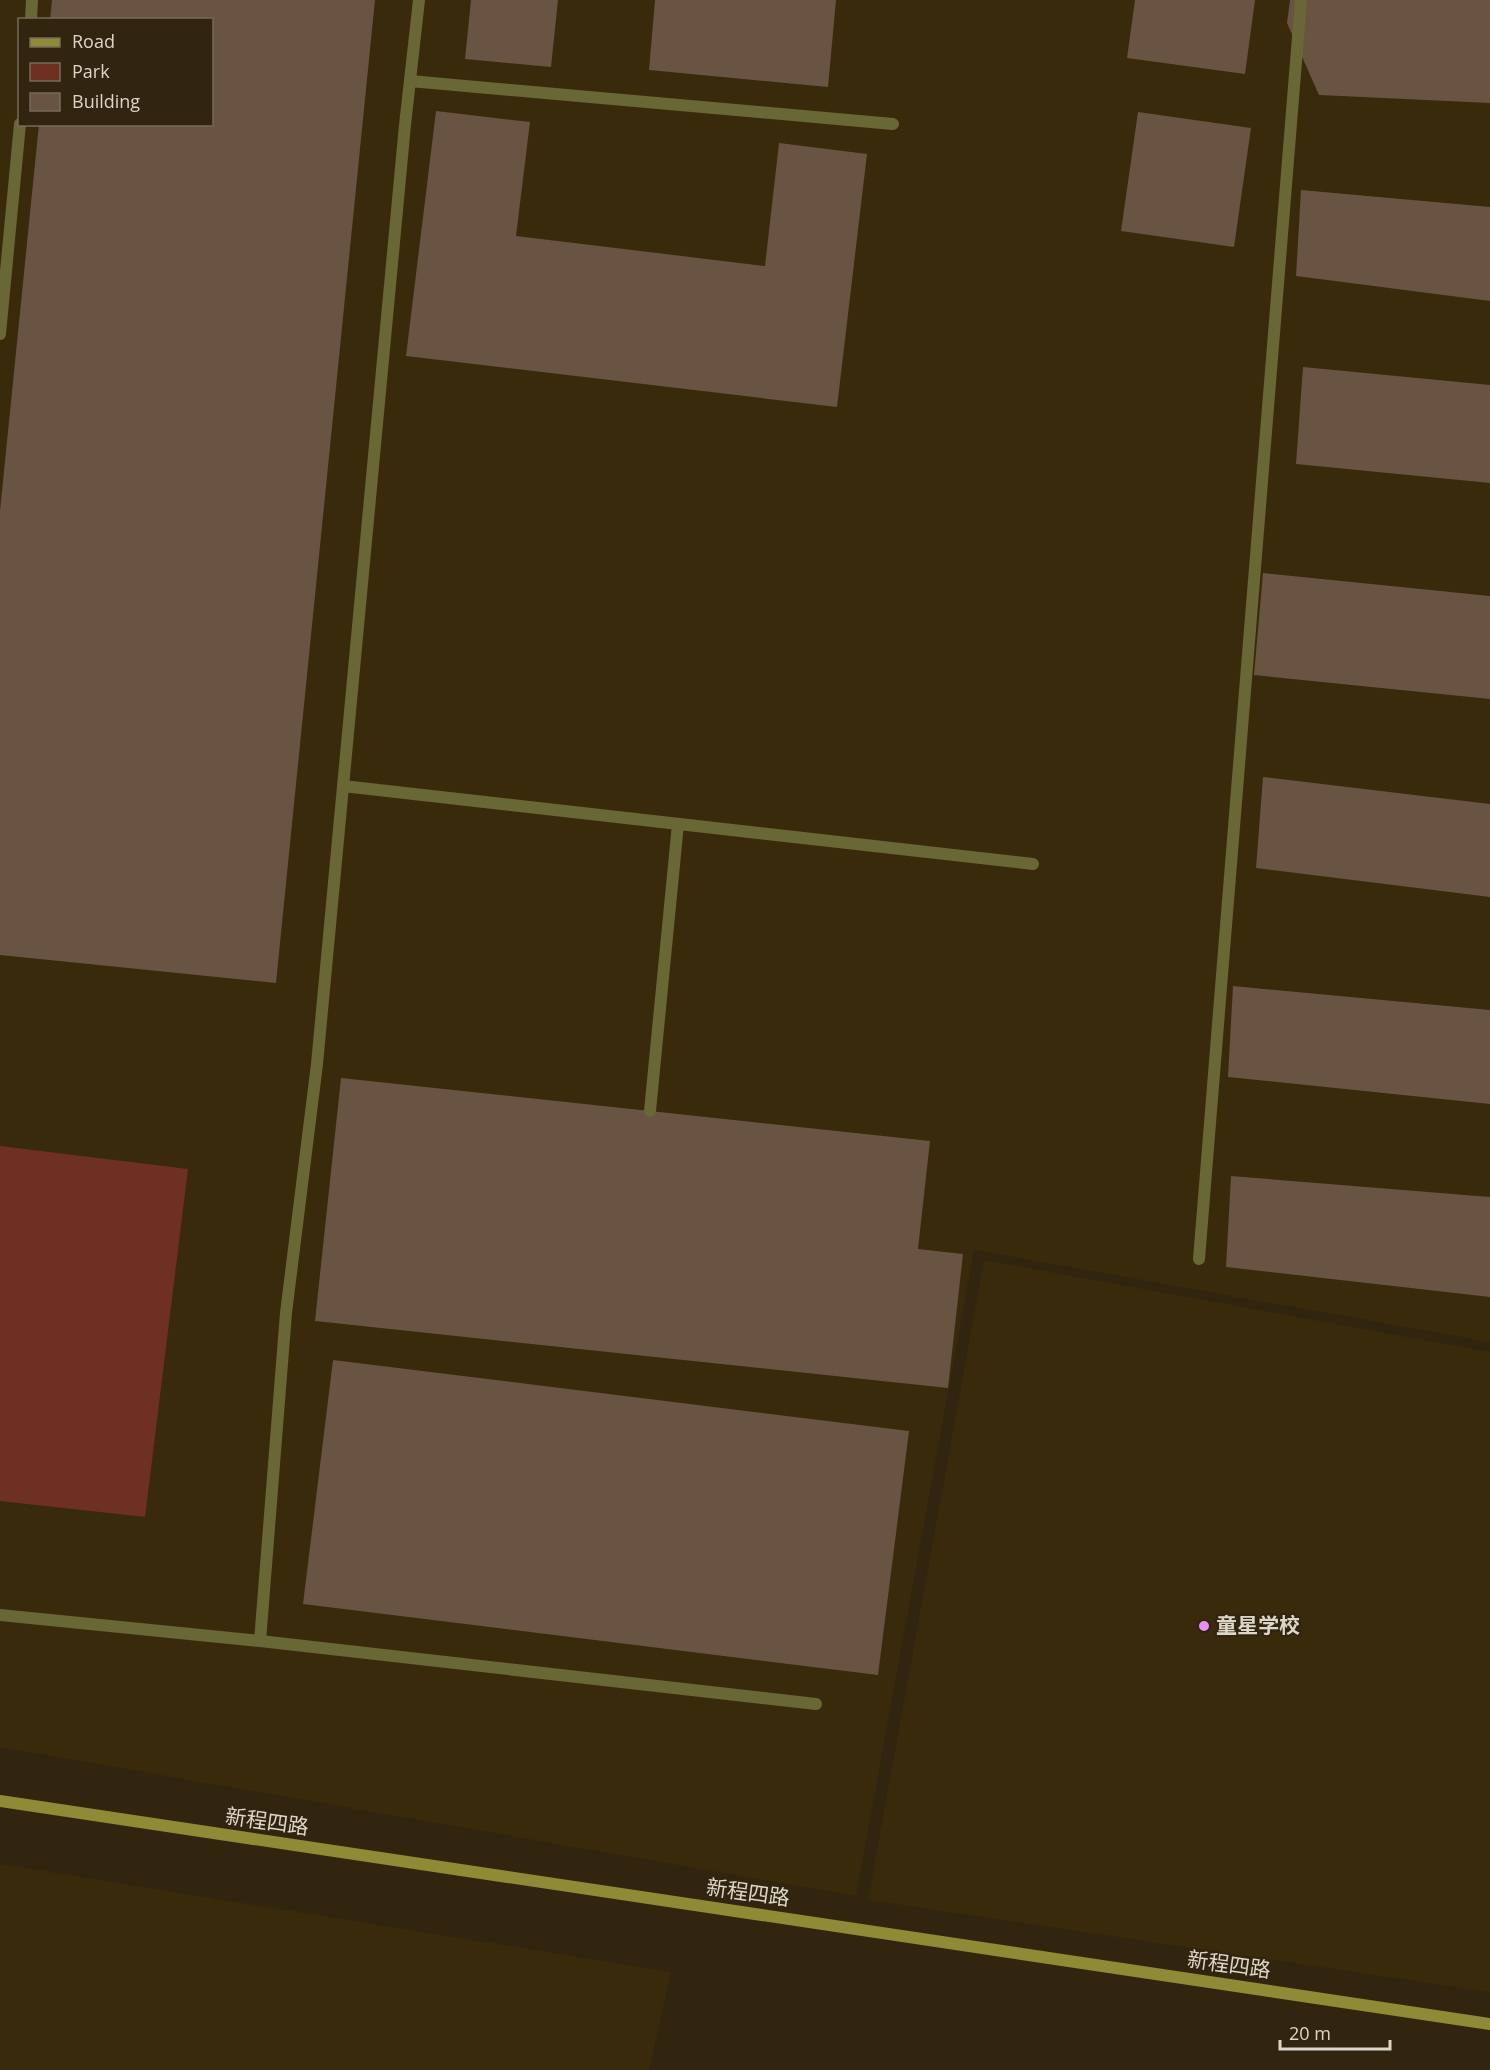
<svg xmlns="http://www.w3.org/2000/svg" width="1490" height="2070" font-family="'Open Sans','Noto Sans SC',sans-serif">
<rect width="100%" height="100%" fill="#31250f"/>
<g fill="#392a0b" fill-rule="evenodd">
<path d="M0,0H1490V1342L974,1250L856,1896L0,1747ZM20,20H212V124H20Z"/>
<polygon points="984,1260 1490,1352 1490,1992 868,1900"/>
<polygon points="0,1864 671,1972 649,2070 0,2070"/>
</g>
<polygon fill="#6e3021" points="0,1146 188,1169 145,1517 0,1501"/>
<g fill="#695342">
<polygon points="52,0 375,0 276,983 0,955 0,511 39,124 212,124 212,20 50,20"/>
<polygon points="471,0 558,0 551,67 465,59"/>
<polygon points="655,0 836,0 828,87 649,70"/>
<polygon points="1135,0 1255,0 1245,74 1127,58"/>
<polygon points="1290,0 1490,0 1490,103 1319,95 1287,23"/>
<polygon points="436,111 530,122 516,236 765,266 779,143 867,154 837,407 406,356"/>
<polygon points="1138,112 1251,128 1234,247 1121,231"/>
<polygon points="1301,190 1490,207 1490,301 1296,276"/>
<polygon points="1303,367 1490,385 1490,483 1296,464"/>
<polygon points="1263,573 1490,596 1490,699 1254,675"/>
<polygon points="1263,777 1490,804 1490,897 1256,868"/>
<polygon points="1233,986 1490,1010 1490,1104 1228,1077"/>
<polygon points="341,1078 930,1141 918,1249 963,1254 948,1388 315,1321"/>
<polygon points="1231,1176 1490,1197 1490,1297 1226,1267"/>
<polygon points="333,1360 909,1431 878,1675 303,1604"/>
</g>
<g fill="none" stroke-linecap="round" stroke-linejoin="round">
<g stroke="#696735" stroke-width="12">
<polyline points="31,20 32,0"/>
<polyline points="410,81 893,124"/>
<polyline points="0,334 20,124"/>
<polyline points="343,786 1033,864"/>
<polyline points="650,1111 678,824"/>
<polyline points="1199,1259 1301,0"/>
<polyline points="0,1615 260,1641 816,1704"/>
<polyline points="260,1641 286,1313 317,1064 405,125 419,0"/>
</g>
<polyline stroke="#8e8a36" stroke-width="12" points="0,1801 1490,2024"/>
</g>
<circle fill="#ed8cf9" stroke="#31250f" stroke-width="2" cx="1204" cy="1626" r="6"/>
<g text-anchor="middle" stroke-width="4.5" stroke-linejoin="round" paint-order="stroke">
<g font-size="21" font-weight="bold" fill="#ddd5c8" stroke="#31250f" text-anchor="start">
<text x="1216" y="1633">童星学校</text>
</g>
<g font-size="21" fill="#ddd5c8" stroke="#31250f">
<text transform="translate(267 1822) rotate(8)" y="7">新程四路</text>
<text transform="translate(748 1893) rotate(8)" y="7">新程四路</text>
<text transform="translate(1229 1965) rotate(8)" y="7">新程四路</text>
</g>
</g>
<rect x="18" y="18" width="195" height="108" fill="#31250f" stroke="#766b59" stroke-width="1.5"/>
<rect x="30" y="38" width="30" height="9" fill="#8e8a36" stroke="#766b59" stroke-width="1.5"/>
<text x="72" y="48" font-size="18" fill="#ddd5c8">Road</text>
<rect x="30" y="63" width="30" height="18" fill="#6e3021" stroke="#766b59" stroke-width="1.5"/>
<text x="72" y="78" font-size="18" fill="#ddd5c8">Park</text>
<rect x="30" y="93" width="30" height="18" fill="#695342" stroke="#766b59" stroke-width="1.5"/>
<text x="72" y="108" font-size="18" fill="#ddd5c8">Building</text>
<path d="M1280 2040v9h110v-9" fill="none" stroke="#ddd5c8" stroke-width="3"/>
<text x="1289" y="2040" font-size="18" fill="#ddd5c8" stroke="#31250f" stroke-width="4.5" paint-order="stroke">20 m</text>
</svg>
